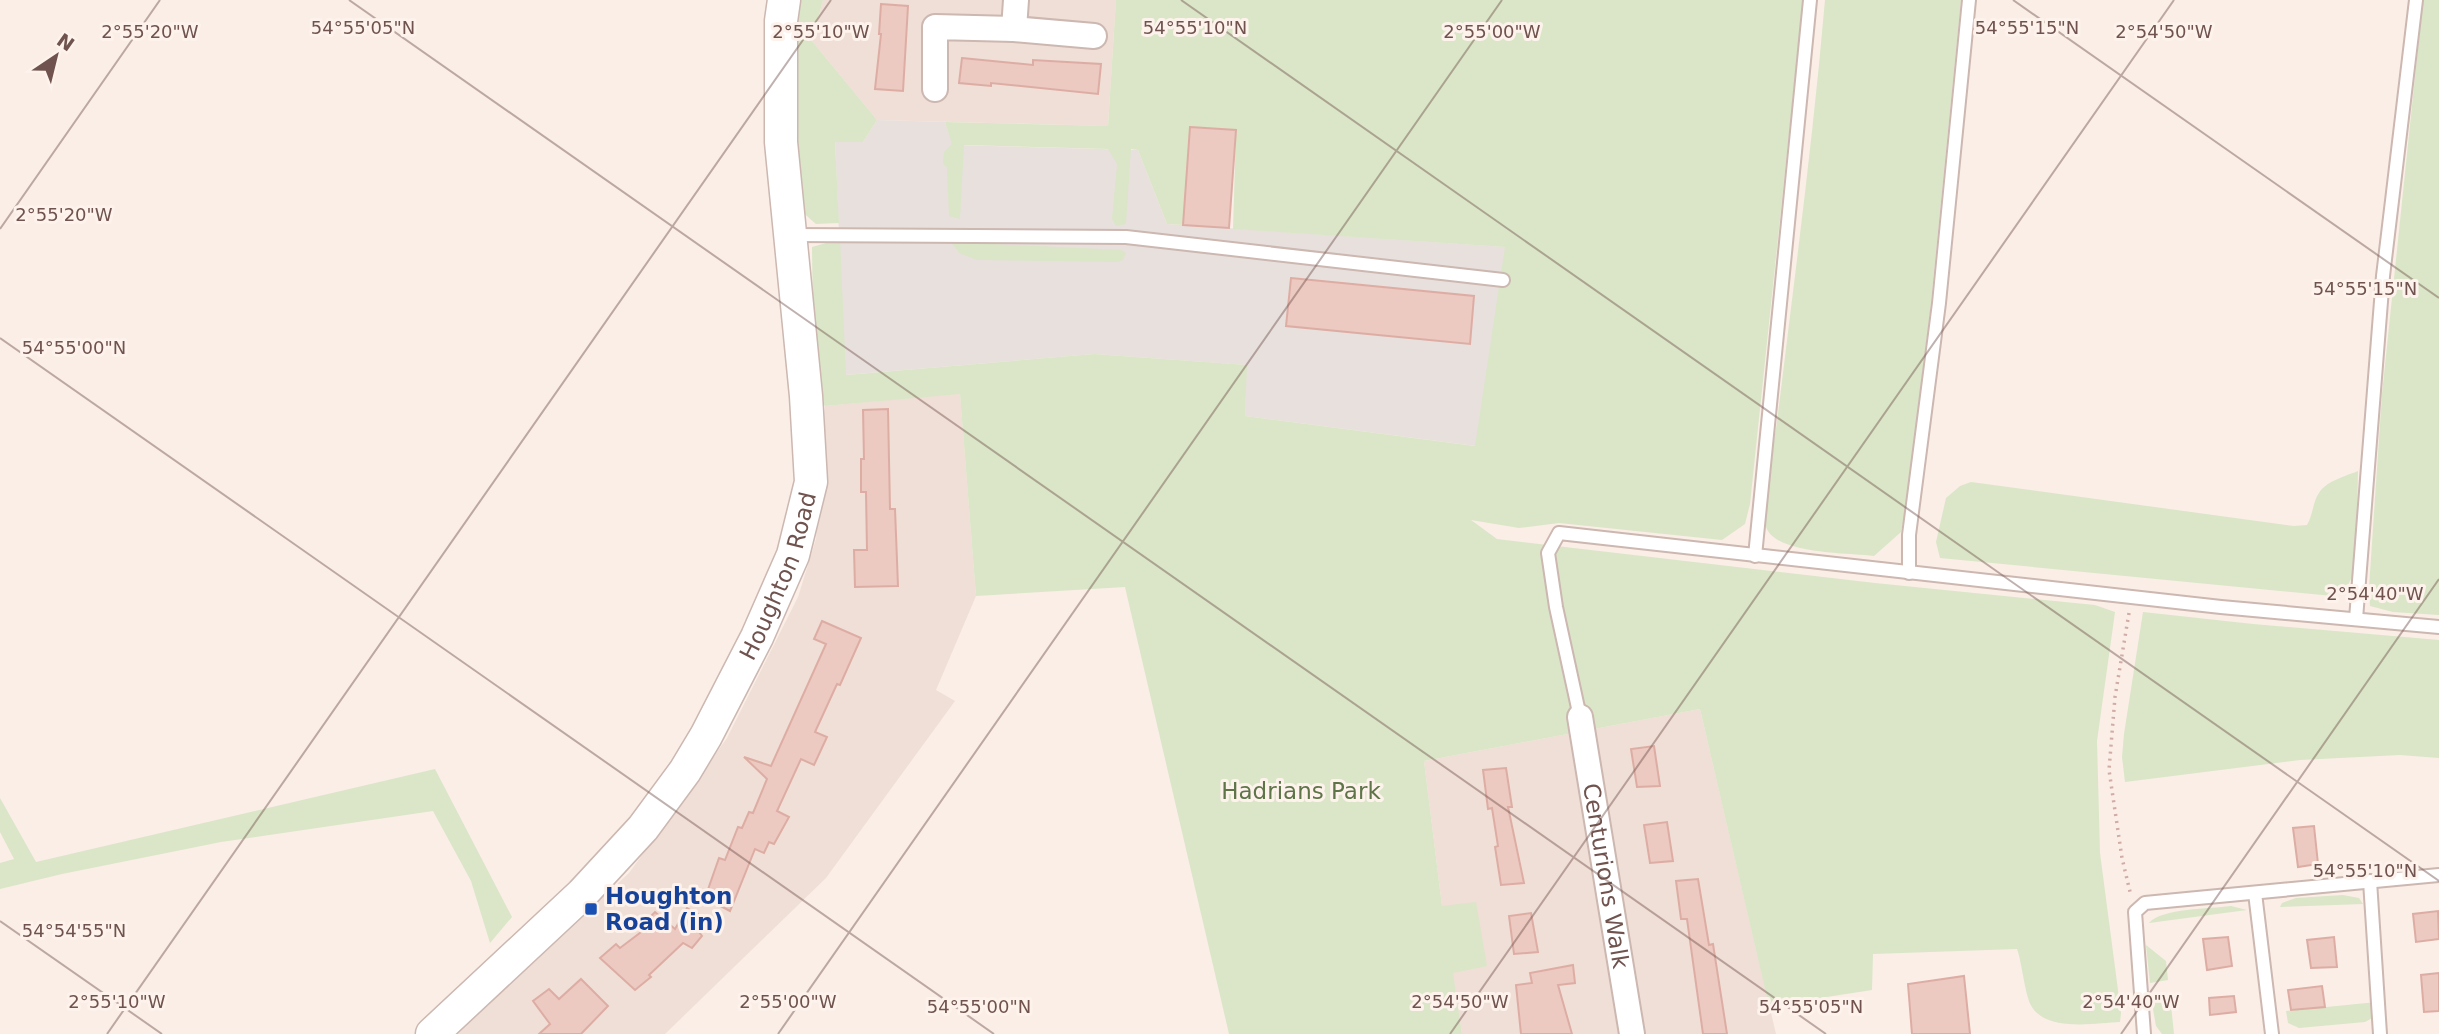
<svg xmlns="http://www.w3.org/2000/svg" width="2439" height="1034" font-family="'DejaVu Sans',sans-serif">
<rect width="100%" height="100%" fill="#faeee7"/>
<g fill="#f0dfd6">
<polygon points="823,0 1116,0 1108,126 877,120 812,41"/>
<polygon points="960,393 976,596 936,690 955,701 826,878 665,1034 455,1034 629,873 727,738 798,597 816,539 825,406"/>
<polygon points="1700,709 1776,1034 1462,1034 1442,906 1424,761"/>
</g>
<polygon fill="#e8e0dd" points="877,120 945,122 953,145 1138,150 1167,224 1506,247 1476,446 1245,416 1246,365 1094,354 845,375 835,141 863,142"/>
<g fill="#dae6c7">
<polygon points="796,0 823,0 812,41 877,120 863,142 835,142 839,223 816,224 799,209 795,164"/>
<path d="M1116,0H1803L1750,504L1745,524L1722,540L1559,523L1519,528L1471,520L1497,539L1875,583L2095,605L2115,612L2097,741L2100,853L2121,1013L2120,1022C2096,1023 2047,1032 2032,1007C2025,997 2022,962 2017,949L1873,954L1872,990L1769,1006L1700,709L1424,761L1442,906L1476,902L1487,966L1453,973L1462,1034H1229L1125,587L976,596L960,394L825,406L814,394L812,247L840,239L846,375L1094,354L1247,365L1245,416L1475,446L1505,247L1233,229L1236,131L1191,127L1183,225L1167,224L1138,150L1131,149L1126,224L1116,226L1112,219L1117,164L1108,149L964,145L960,219L949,216L947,167L943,164L944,152L952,144L945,122L1108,126Z"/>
<path d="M1825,0H1961L1930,312L1905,513L1901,532L1874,556C1849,553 1782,554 1768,531C1756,513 1774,446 1777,422C1794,281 1813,141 1825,0Z"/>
<polygon points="2423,0 2439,0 2439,615 2393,612 2370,606 2369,588 2382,394"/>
<polygon points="951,242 1121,250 1126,253 1123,260 1117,262 977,260 959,253"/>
<path d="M2358,471L2356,569L2348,585L2333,596L1940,558L1936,542L1946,498L1960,486L1971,482L2294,526L2307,525C2313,515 2313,501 2319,493C2326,481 2346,476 2358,471Z"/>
<polygon points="2143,612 2253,624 2439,640 2439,758 2400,755 2300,760 2125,782 2122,757 2124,734"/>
<polygon points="435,769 512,917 490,943 471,881 433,811 221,842 62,874 0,889 0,863 14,859 0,832 0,798 36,862"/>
<polygon points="2343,895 2359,898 2363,904 2280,907 2282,903 2296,898"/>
<path d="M2231,906L2247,910L2149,923C2162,908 2210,909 2231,906Z"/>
<polygon points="2146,945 2166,961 2168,980 2150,983"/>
<polygon points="2170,995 2174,1034 2162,1034 2156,1026 2151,998"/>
<polygon points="2377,1002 2374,1017 2365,1022 2299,1028 2288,1023 2286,1011"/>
</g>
<g fill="#ecc9c1" stroke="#ddada4" stroke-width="2">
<polygon points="881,4 908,6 903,91 875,89 881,34 879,34"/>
<polygon points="962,58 1033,65 1033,60 1101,64 1098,94 991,83 991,86 959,83"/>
<polygon points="1190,127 1236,130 1229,228 1183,225"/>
<polygon points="1291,278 1474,296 1470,344 1286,326"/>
<polygon points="888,409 890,509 895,509 898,586 855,587 854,550 867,550 866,492 861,492 861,459 864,459 863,410"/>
<polygon points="822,621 861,638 840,685 837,684 815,732 827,737 814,765 801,759 777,811 789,817 774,844 769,842 764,853 755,849 730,911 705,898 719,858 725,860 738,827 742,828 749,812 753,813 767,779 744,757 771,766 826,644 814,639"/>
<polygon points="1654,746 1660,786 1637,787 1631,749"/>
<polygon points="1506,768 1512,807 1508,807 1524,883 1501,885 1495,847 1498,846 1492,808 1488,809 1483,770"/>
<polygon points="1667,822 1673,861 1650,863 1644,825"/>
<polygon points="2314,826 2318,864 2298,867 2293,828"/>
<polygon points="1698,879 1709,945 1713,944 1727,1034 1703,1034 1687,919 1681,919 1676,881"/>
<polygon points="687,908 706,919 699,932 702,936 692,948 683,943 649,975 651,977 635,990 600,958 616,944 620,948 649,926 646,921 655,912 675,929"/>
<polygon points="2438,911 2439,939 2416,942 2413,914"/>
<polygon points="1531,913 1538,952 1514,954 1509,916"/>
<polygon points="2228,937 2232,966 2207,970 2203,939"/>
<polygon points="2334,937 2337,967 2311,968 2307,940"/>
<polygon points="1573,965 1575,983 1558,985 1572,1034 1521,1034 1516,985 1532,983 1530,973"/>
<polygon points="2439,973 2439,1011 2424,1012 2421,975"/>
<polygon points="1964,976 1970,1034 1912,1034 1908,984"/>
<polygon points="581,979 608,1006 581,1034 539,1034 550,1024 533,1001 549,989 559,999"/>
<polygon points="2322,986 2325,1007 2291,1010 2288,990"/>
<polygon points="2234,996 2236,1012 2210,1015 2209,998"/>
</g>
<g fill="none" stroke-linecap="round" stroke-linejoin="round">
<g stroke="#ccb7b1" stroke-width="16">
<g id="service">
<polyline points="792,235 1126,237 1503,280"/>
<polyline points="1755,556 1810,0"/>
<polyline points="1909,573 1909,535 1939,303 1969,0"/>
<polyline points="2356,619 2383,276 2416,0"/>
<polyline points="1580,717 1556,607 1548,553 1559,533 2221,607 2439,627"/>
<polyline points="2370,881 2380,1034"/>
<polyline points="2255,893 2272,1034"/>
<polyline points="2144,1034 2135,912 2145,903 2439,875"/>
</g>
</g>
<g stroke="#ccb7b1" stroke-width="28">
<g id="minor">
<polyline points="1014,29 1016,0"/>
<polyline points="935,89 935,27 1014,29 1094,36"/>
<path id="s1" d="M1580,717L1632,1034"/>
</g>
</g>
<g stroke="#ccb7b1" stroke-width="35">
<g id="tertiary">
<path id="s2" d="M432,1034L582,894L643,828L685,771L706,736L757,637L793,555L811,482L806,396L781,142V21L784,0"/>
</g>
</g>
<polyline stroke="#d1aca5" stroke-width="3.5" stroke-dasharray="2 5" stroke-linecap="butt" points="2129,613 2115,697 2109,770 2122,858 2131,896"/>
<use href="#service" stroke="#fff" stroke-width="12"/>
<use href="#minor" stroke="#fff" stroke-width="24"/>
<use href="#tertiary" stroke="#fff" stroke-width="32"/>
</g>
<path fill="none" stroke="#70534e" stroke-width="2" stroke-opacity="0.45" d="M349,0L1826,1034M1181,0L2439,881M2013,0L2439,298M0,229L160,0M0,338L994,1034M0,921L162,1034M107,1034L831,0M778,1034L1502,0M1450,1034L2174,0M2121,1034L2439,579"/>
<rect fill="#1a4fb4" stroke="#fdf3ec" stroke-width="2.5" x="584" y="902" width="14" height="14" rx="3.5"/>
<g text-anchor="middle" stroke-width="6" stroke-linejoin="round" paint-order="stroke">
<g font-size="23" fill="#70534e" stroke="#fdf3ec">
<text dy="8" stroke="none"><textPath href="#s2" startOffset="583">Houghton Road</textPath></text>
<text dy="8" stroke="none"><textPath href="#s1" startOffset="161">Centurions Walk</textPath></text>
</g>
<g font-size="23" fill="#5e7548" stroke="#fdf3ec">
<text x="1301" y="799">Hadrians Park</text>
</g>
<g font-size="23" font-weight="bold" fill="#164399" stroke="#fdf3ec" text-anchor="start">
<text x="605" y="904">Houghton<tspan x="605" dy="26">Road (in)</tspan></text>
</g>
</g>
<g font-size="18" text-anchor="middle" fill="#70534e" stroke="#fdf3ec" stroke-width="6" stroke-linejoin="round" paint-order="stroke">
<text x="363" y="34">54°55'05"N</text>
<text x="1195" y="34">54°55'10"N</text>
<text x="2027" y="34">54°55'15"N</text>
<text x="150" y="38">2°55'20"W</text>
<text x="821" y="38">2°55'10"W</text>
<text x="1492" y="38">2°55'00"W</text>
<text x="2164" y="38">2°54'50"W</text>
<text x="64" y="221">2°55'20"W</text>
<text x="2365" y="295">54°55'15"N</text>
<text x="74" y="354">54°55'00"N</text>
<text x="2375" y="600">2°54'40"W</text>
<text x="2365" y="877">54°55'10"N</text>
<text x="74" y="937">54°54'55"N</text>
<text x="117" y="1008">2°55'10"W</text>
<text x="788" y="1008">2°55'00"W</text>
<text x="1460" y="1008">2°54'50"W</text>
<text x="2131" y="1008">2°54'40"W</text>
<text x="979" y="1013">54°55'00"N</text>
<text x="1811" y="1013">54°55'05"N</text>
</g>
<g transform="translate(56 56) rotate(35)" stroke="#fdf3ec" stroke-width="5" paint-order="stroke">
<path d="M0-5L12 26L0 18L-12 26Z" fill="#70534e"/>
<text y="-10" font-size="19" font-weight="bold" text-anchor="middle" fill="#70534e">N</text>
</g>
</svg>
